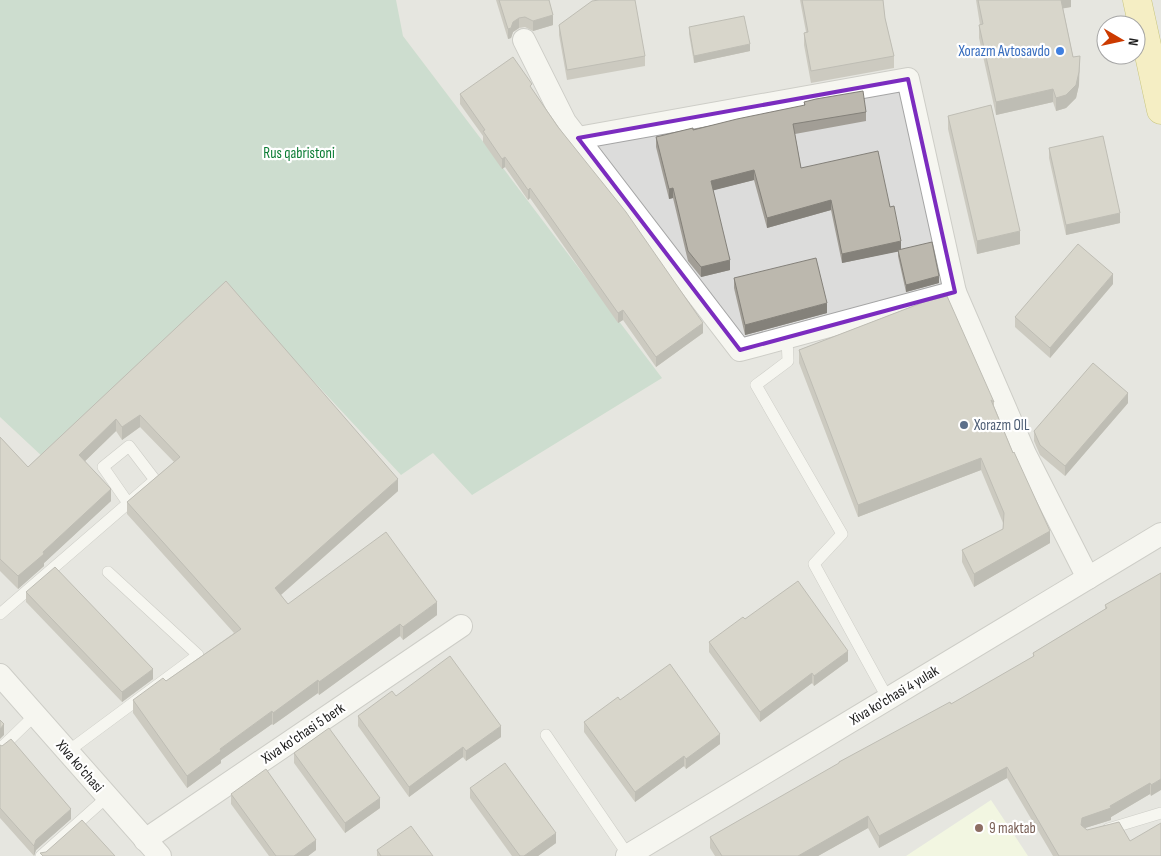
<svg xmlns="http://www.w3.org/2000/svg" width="1161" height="856" font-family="'Sofia Sans Condensed',sans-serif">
<rect width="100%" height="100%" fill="#efefe4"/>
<path fill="#dcdcdb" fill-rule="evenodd" d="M0,0H1161V856H0ZM1106,25H1136V55H1106Z"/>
<polygon fill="#f5ffde" points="991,800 1028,856 906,856"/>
<polygon fill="#a5c8b5" points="0,0 396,0 403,36 662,378 472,495 433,453 401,475 226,287 44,458 0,417"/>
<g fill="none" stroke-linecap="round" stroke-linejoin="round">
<g stroke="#a5a5a5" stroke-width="12">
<g id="lane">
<polyline points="787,338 788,361 756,385 842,534 814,564 888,699"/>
<polyline points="0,614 155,480 129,446 103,467 128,503"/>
<polyline points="546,735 628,855"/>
<polyline points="0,749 35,715"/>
<polyline points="67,752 198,655 108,572"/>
<polyline points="1108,829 1161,813"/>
<polyline points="41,856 107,797"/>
</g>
</g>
<g stroke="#a5a5a5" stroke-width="24">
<g id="street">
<polyline points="524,40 565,122 740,350 955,292"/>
<polyline points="578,138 908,79 955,292 1025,454 1088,578"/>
<polyline points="0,675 160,856"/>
<polyline points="145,840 461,626"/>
<polyline points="627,856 1161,534"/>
</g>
</g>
<g stroke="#989100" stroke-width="29">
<polyline id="primary" points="1137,0 1161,110"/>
</g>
<use href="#lane" stroke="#fff" stroke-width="11"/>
<use href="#street" stroke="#fff" stroke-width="22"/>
<use href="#primary" stroke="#fcee9d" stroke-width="28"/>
</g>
<g fill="#a29e96">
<polygon points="496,0 549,0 553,25 533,31 525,27 519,28 513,32 511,38 508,39"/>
<polygon points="800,0 883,0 885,18 894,56 894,68 811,83 804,45 804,33 806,32"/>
<polygon points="976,0 1071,0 1071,7 1063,8 1079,85 1076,98 1066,108 1056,111 1053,102 996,115 979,38 979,25 980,25"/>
<polygon points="559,25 645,56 645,66 567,80 559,35"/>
<polygon points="689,27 750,51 694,63 689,34"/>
<polygon points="532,89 703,333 656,367 623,320 618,323 530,198 528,200 505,167 502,169 483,142 483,136 460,104 460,94"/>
<polygon points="804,102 866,112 866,121 795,134 801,168 890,207 901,249 939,283 906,292 898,256 898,251 842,263 831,210 767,228 754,180 713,190 730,270 701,277 688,261 673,198 669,199 656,147 656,137 804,106"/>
<polygon points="948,116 1020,244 977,254 948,129"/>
<polygon points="1049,148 1120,223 1066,235 1049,158"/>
<polygon points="734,278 827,313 745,335 734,288"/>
<polygon points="226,281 398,491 281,595 288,604 437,615 403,640 400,636 319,695 318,693 273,725 272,724 221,760 221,763 187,788 133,713 133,700 166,681 234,633 127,514 127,502 174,462 140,427 122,440 116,431 85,461 111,501 44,563 44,566 18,589 0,571 0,437 28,467"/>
<polygon points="1113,284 1050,358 1015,327 1015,317"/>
<polygon points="924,302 994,402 994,406 1050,543 974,587 962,562 962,550 1003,529 1003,523 981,470 858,517 799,363 799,350"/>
<polygon points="1128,403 1065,476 1040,455 1034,441 1034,431"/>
<polygon points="1161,573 1151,796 1150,794 1111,817 1111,820 1085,828 1087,830 1130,841 1161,856 1053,856 1007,778 879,848 868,828 818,856 715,856 710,848 710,837 839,764 839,762 951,704 1033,657 1033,653 1105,609 1105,605"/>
<polygon points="26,592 153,679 122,702 26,602"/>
<polygon points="745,619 848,661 814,686 812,683 760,722 709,652 709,642"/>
<polygon points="396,696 501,737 466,761 463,757 409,797 358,726 358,716"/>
<polygon points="620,700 720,744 686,769 684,766 635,802 584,732 584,722"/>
<polygon points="0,745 71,819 36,850 34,856 0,818"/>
<polygon points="294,753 380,808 345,833 294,763"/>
<polygon points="470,788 556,843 538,856 512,856 470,798"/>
<polygon points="231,794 316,850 308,856 269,856 231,804"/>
<polygon points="377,850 433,856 377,856"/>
</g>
<g fill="#84817a">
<polygon points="1060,0 1071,0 1071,7 1060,9"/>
<polygon points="553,15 553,25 533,31 533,21"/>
<polygon points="519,18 519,28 513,32 511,38 508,39 508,29 513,22"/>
<polygon points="750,44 750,51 694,63 694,56"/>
<polygon points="1080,56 1079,85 1076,98 1066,108 1056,111 1056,98"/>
<polygon points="1053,89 1053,102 996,115 996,102"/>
<polygon points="505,157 505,167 502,169 502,159"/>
<polygon points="754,170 754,180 711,191 711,181"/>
<polygon points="530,188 530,198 528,200 528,190"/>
<polygon points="673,188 673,198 669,199 669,189"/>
<polygon points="831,200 831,210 767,228 767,218"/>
<polygon points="1120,213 1120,223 1066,235 1066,225"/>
<polygon points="1020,231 1020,244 977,254 977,241"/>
<polygon points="901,241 901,251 842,263 842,254"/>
<polygon points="730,260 730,270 701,277 701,267"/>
<polygon points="1113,274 1113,284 1050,358 1050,348"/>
<polygon points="939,276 939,283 906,292 906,285"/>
<polygon points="827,303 827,313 745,335 745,325"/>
<polygon points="623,310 623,320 618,323 618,313"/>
<polygon points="703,323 703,333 656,367 656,357"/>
<polygon points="1128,393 1128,403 1065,476 1065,466"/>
<polygon points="140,415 140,427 122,440 122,427"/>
<polygon points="116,419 116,431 79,467 79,455"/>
<polygon points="981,458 981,470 858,517 858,505"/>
<polygon points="398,479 398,491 275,600 275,588"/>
<polygon points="111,489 111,501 44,563 44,566 18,589 18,576 43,552"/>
<polygon points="1050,531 1050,543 974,587 974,574"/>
<polygon points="437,602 437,615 403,640 403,627"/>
<polygon points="400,624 400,636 319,695 319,682"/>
<polygon points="848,651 848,661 814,686 814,676"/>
<polygon points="153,669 153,679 122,702 122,692"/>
<polygon points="812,673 812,683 760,722 760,712"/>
<polygon points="318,680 318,693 273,725 273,713"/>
<polygon points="272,711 272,724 221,760 221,763 187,788 187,776 220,749"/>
<polygon points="4,724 4,735 0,739 0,729"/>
<polygon points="501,726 501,737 466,761 466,751"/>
<polygon points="720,734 720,744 686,769 686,759"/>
<polygon points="463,747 463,757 409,797 409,787"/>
<polygon points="684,756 684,766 635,802 635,792"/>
<polygon points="1007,767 1007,778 879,848 879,836"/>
<polygon points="1161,779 1161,790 1151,796 1151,785"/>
<polygon points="1150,783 1150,794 1111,817 1111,820 1082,829 1081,825 1082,818 1110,806"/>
<polygon points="380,798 380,808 345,833 345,823"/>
<polygon points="71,809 71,819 36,850 34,856 34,846 36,840"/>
<polygon points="868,816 868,828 818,856 798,856"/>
<polygon points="556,833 556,843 538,856 524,856"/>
<polygon points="316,840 316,850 308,856 294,856"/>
</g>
<g fill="#bcb8ae" stroke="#84817a">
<polygon points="499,0 549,0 553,15 533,21 525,17 519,18 513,22 511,28 508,29"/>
<polygon points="599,0 635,0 645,56 567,70 559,25 592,1"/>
<polygon points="802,0 883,0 885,18 894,56 811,71 804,33 808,32"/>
<polygon points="978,0 1061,0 1073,57 1080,56 1079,72 1076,85 1066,95 1056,98 1053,89 996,102 979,25 983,24"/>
<polygon points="744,16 750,44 694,56 689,27"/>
<polygon points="513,57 532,84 530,86 558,127 626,212 703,323 656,357 623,310 618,313 530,188 528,190 505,157 502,159 483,131 485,130 460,94"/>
<polygon points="863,91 866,112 793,124 801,168 878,151 890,207 894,206 901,241 842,254 831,200 767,218 754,170 711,181 730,260 701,267 688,251 673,188 669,189 656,137 693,128 693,130 737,119 805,105 804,102 816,99"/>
<polygon points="991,105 1020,231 977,241 948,116"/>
<polygon points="1103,136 1120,213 1066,225 1049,148"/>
<polygon points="932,242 939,276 906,285 898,250"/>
<polygon points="1078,244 1113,274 1050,348 1015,317"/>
<polygon points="816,258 827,303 745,325 734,278"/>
<polygon points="226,281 398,479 275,588 288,604 386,532 437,602 403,627 400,624 319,682 318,680 273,713 272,711 220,749 221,751 187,776 133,700 163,678 166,681 241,629 127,502 180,457 140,415 122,427 116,419 79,455 111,489 43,552 44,554 18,576 0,559 0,437 28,467"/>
<polygon points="947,296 994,402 991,400 1013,453 1014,452 1050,531 974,574 962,550 1003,529 1004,513 981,458 858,505 799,350 924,302"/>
<polygon points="1093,363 1128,393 1065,466 1040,445 1034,431"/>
<polygon points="55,567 153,669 122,692 26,592"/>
<polygon points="1161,573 1161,779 1151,785 1150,783 1110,806 1111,808 1082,818 1081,825 1087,830 1119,822 1130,841 1161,823 1161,856 1059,856 1007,767 879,836 868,816 798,856 722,856 710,837 839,763 839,762 950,702 951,704 1034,656 1033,653 1107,608 1105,605"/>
<polygon points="798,581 848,651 814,676 812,673 760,712 709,642 743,617 745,619"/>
<polygon points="450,656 501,726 466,751 463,747 409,787 358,716 392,691 396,696"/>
<polygon points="670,664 720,734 686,759 684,756 635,792 584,722 618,697 620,700"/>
<polygon points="0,720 4,724 0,729"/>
<polygon points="329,728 380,798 345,823 294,753"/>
<polygon points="11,739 71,809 36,840 34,846 0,808 0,745 2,746"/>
<polygon points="505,763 556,833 524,856 520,856 470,788"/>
<polygon points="266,769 316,840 294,856 276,856 231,794"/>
<polygon points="82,820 115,856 43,856 40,853 46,852"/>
<polygon points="411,826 433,856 381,856 377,850"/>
</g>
<path d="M0 0H1161V856H0ZM908,79L955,292L740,350L578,138Z" fill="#efefe4" fill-opacity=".55" fill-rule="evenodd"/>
<path fill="none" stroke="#7b2cbf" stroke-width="4" stroke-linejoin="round" d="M908,79L955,292L740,350L578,138Z"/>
<circle fill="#3f7fe0" stroke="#fff" stroke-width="2" cx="1060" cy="51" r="5"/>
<circle fill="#5c6f8a" stroke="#fff" stroke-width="2" cx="964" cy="425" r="5"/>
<circle fill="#8d6e63" stroke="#fff" stroke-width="2" cx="979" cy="828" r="5"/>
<g text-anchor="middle" stroke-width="4.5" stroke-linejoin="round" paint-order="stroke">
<g font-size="15" fill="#366cbe" stroke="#fff" text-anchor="end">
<text x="1050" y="56">Xorazm Avtosavdo</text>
</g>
<g font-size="15" fill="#0c7d35" stroke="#fff">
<text x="299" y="158">Rus qabristoni</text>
</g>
<g font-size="15" fill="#4e5e75" stroke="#fff" text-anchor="start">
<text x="974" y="430">Xorazm OIL</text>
</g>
<g font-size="15" fill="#1e1e1e" stroke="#fff">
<text transform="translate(894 695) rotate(-31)" y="5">Xiva ko'chasi 4 yulak</text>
<text transform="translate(303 733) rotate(-34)" y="5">Xiva ko'chasi 5 berk</text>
<text transform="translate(80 766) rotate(49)" y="5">Xiva ko'chasi</text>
</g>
<g font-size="15" fill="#785e54" stroke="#fff" text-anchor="start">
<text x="989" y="833">9 maktab</text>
</g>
</g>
<g transform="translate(1121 40) rotate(99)"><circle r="24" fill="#ffffff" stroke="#a5a5a5"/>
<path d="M0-4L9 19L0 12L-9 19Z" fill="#cc3a00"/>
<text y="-8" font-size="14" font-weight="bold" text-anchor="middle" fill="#1e1e1e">N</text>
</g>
</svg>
